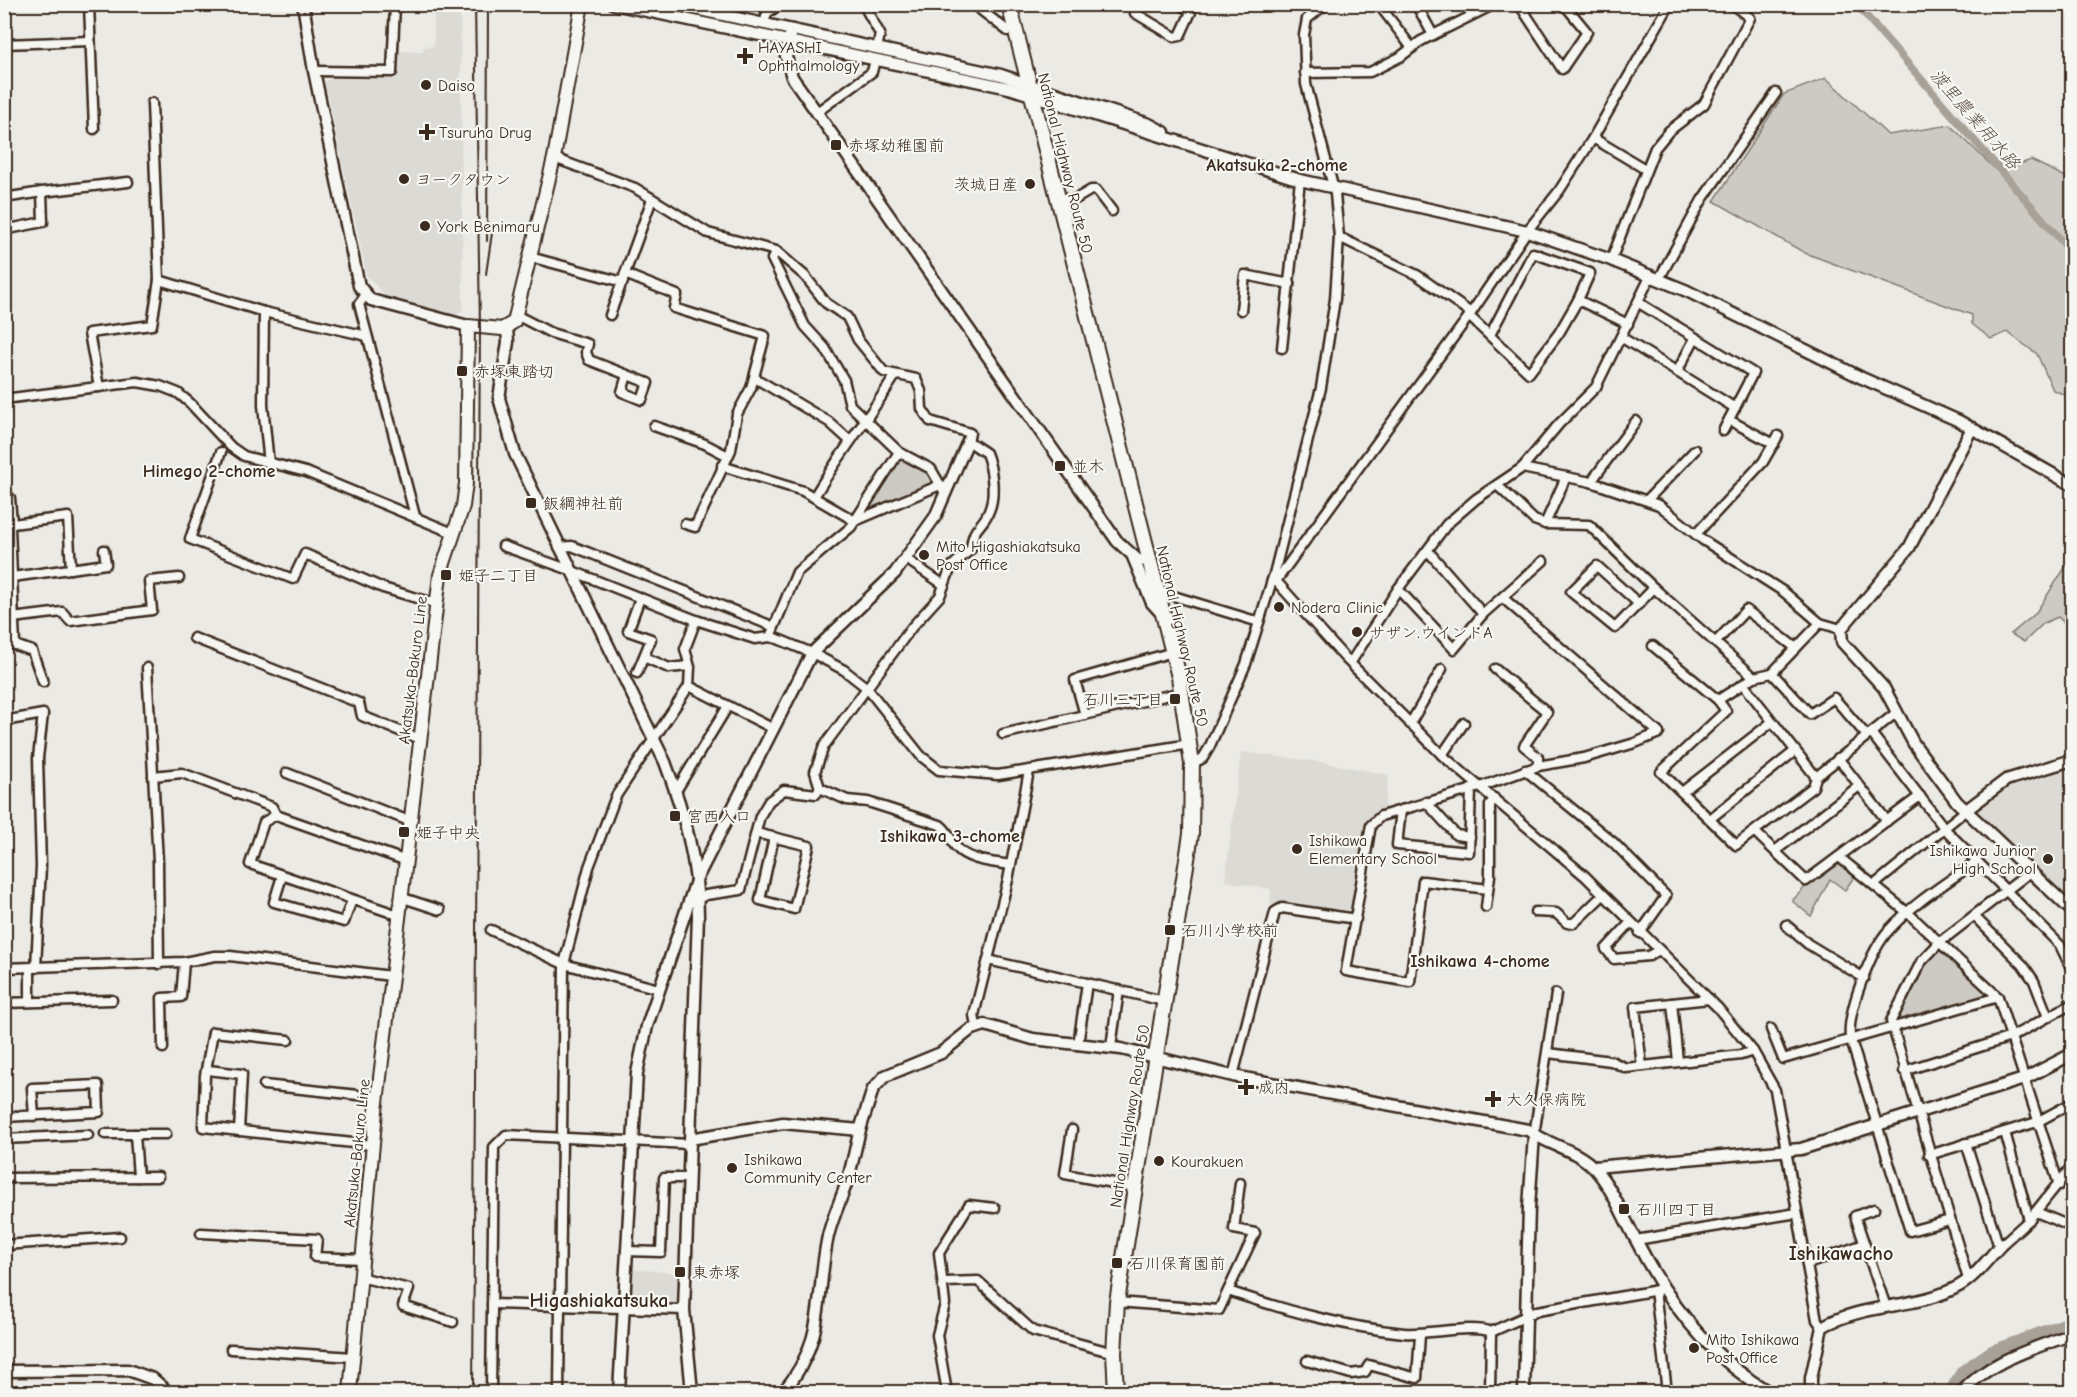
<svg xmlns="http://www.w3.org/2000/svg" width="2077" height="1397" font-family="'Comic Neue','Klee One',sans-serif">
<rect width="100%" height="100%" fill="#ebeae5"/>
<filter id="ink" filterUnits="userSpaceOnUse"><feTurbulence type="fractalNoise" baseFrequency=".0167" numOctaves="2"/><feDisplacementMap in="SourceGraphic" scale="12" xChannelSelector="R" yChannelSelector="G"/><feConvolveMatrix kernelMatrix="1 2 1 2 8 2 1 2 1" color-interpolation-filters="sRGB"/></filter>
<g filter="url(#ink)">
<g fill="#dcdad4">
<polygon points="434,5 460,5 463,310 455,316 386,297 367,276 325,82 329,79 397,79 398,51 423,52 423,47 434,46"/>
<polygon points="1241,752 1328,763 1389,775 1384,812 1370,816 1353,914 1270,905 1271,889 1225,881"/>
<polygon points="2072,765 2072,904 1974,811 1977,805 2017,779"/>
<polygon points="629,1269 679,1273 677,1304 630,1304 628,1302"/>
</g>
<g fill="#cdcac4" stroke="#847a71" stroke-width="1.5">
<polygon points="1826,78 1888,135 1950,125 1998,172 2031,160 2072,180 2072,395 2070,397 2053,390 2037,354 2007,332 1991,339 1972,324 1972,315 1805,253 1714,201 1784,94"/>
<polygon points="902,456 929,471 933,485 870,512 866,508"/>
<polygon points="2072,557 2072,630 2058,617 2044,623 2024,642 2011,634 2035,614"/>
<polygon points="1841,863 1854,877 1845,890 1830,879 1811,916 1792,901 1806,886"/>
<polygon points="1941,949 1990,995 1898,1024 1896,1021 1921,966"/>
</g>
<g fill="none" stroke-linecap="round" stroke-linejoin="round">
<polyline stroke="#a8a198" stroke-width="8" points="1856,4 2072,253"/>
<polyline stroke="#a8a198" stroke-width="14" points="1951,1392 1963,1372 1992,1352 2072,1322"/>
<g stroke="#3b2a1e" stroke-width="13">
<g id="minor">
<polyline points="89,4 94,129"/>
<polyline points="863,4 880,34 877,49"/>
<polyline points="973,4 1008,31 1015,29"/>
<polyline points="1139,4 1135,13 1175,37 1180,36 1191,12 1180,4"/>
<polyline points="1382,4 1380,6 1412,48"/>
<polyline points="1416,4 1433,35"/>
<polyline points="1519,4 1562,69 1587,32 1564,4"/>
<polyline points="764,24 767,13 781,4"/>
<polyline points="4,44 90,41"/>
<polyline points="314,71 392,72 395,4"/>
<polyline points="1305,73 1370,72 1400,57 1421,41 1495,4"/>
<polyline points="817,112 872,72 875,60"/>
<polyline points="1593,138 1645,169"/>
<path d="M554,158L635,188L708,233L776,251L805,276L826,303L847,317L858,340L884,372L916,379L921,391L922,409L930,421L970,433L968,441L986,453C992,468 996,495 989,511C982,529 973,524 971,549L951,567L940,596L912,627L824,746L815,772L820,788"/>
<polyline points="42,192 128,182"/>
<polyline points="4,198 42,192 43,222 4,230"/>
<polyline points="1058,201 1074,200 1091,190 1096,190 1112,211"/>
<polyline points="1339,237 1417,275 1471,313"/>
<polyline points="776,251 772,259 805,326 825,348 844,380 850,405 899,452 931,469 945,493"/>
<polyline points="530,257 623,282"/>
<polyline points="1611,260 1655,148 1669,131 1704,104 1750,18 1732,4"/>
<polyline points="625,274 677,295 674,308 765,336 751,388 737,414 731,450 695,527 685,524"/>
<polyline points="1659,279 1702,200 1776,93"/>
<polyline points="159,280 264,312 367,336"/>
<polyline points="365,296 359,304 415,516"/>
<polyline points="1639,303 1753,373 1723,431"/>
<polyline points="1241,310 1245,275 1290,284"/>
<polyline points="264,312 263,405 269,464"/>
<polyline points="516,315 551,333 588,344 586,352 589,360 648,383 642,400 622,392 627,375"/>
<polyline points="610,315 652,199"/>
<polyline points="1469,316 1529,373 1559,333 1578,300 1628,324"/>
<polyline points="1490,335 1533,253 1590,273 1578,300"/>
<polyline points="1621,337 1735,408"/>
<polyline points="1282,348 1300,180"/>
<polyline points="1677,372 1695,338"/>
<polyline points="755,378 829,422 849,440"/>
<polyline points="99,387 89,333 152,325 159,280 152,103"/>
<polyline points="4,399 137,382 160,386 178,393 190,403 231,447 244,456 306,472 453,533"/>
<polyline points="1729,420 1774,444"/>
<polyline points="654,426 705,444 728,456"/>
<polyline points="221,452 190,539 293,579 305,554 383,588 437,604"/>
<polyline points="4,457 6,495 10,498 12,524"/>
<polyline points="722,466 803,491 855,521 940,485"/>
<polyline points="1522,468 1591,482 1659,505 1703,540 1784,592 1820,623 1841,629"/>
<polyline points="1591,482 1636,421"/>
<polyline points="1497,485 1534,520 1545,524 1589,525 1654,588 1754,677"/>
<path d="M814,497C839,455 869,417 895,376"/>
<polyline points="1647,500 1695,450"/>
<polyline points="1545,524 1566,477"/>
<polyline points="1696,534 1763,462 1778,436"/>
<polyline points="503,546 570,570 696,620 755,639 770,637 778,639 812,653 844,670 867,688 921,756 939,770 998,775 1190,744"/>
<polyline points="559,547 572,546 772,626"/>
<polyline points="1428,551 1483,614"/>
<polyline points="906,559 944,585"/>
<polyline points="12,577 106,564 104,550"/>
<polyline points="1272,581 1276,581 1345,658 1442,755 1585,876 1718,1008 1753,1051 1775,1090 1817,1320 1822,1327"/>
<polyline points="1276,581 1469,316 1527,231 1559,191 1593,138 1670,4"/>
<polyline points="1398,589 1454,649 1483,614 1543,561"/>
<polyline points="1157,591 1259,622"/>
<polyline points="1639,604 1597,566 1571,592 1615,628 1654,588"/>
<polyline points="4,619 62,612 70,621 152,610 149,581 179,578"/>
<polyline points="770,637 797,572 851,527 899,452"/>
<polyline points="194,638 359,703 362,716 420,739"/>
<polyline points="1716,642 1746,610 1796,648"/>
<polyline points="1653,646 1718,700 1726,711 1661,772 1736,845 1813,787 1816,777 1897,712"/>
<polyline points="644,657 669,668 689,666"/>
<polyline points="1351,662 1398,589 1447,524 1476,499 1522,468 1559,424 1596,387 1651,275"/>
<polyline points="147,668 158,861 159,964"/>
<polyline points="1495,669 1547,712 1524,746 1538,757 1538,766"/>
<polyline points="637,673 651,639 628,631 640,598"/>
<polyline points="1772,673 1810,714 1834,698 1867,736"/>
<polyline points="43,682 32,651 15,645 10,528 12,524 68,517 71,569"/>
<polyline points="1744,685 1816,777"/>
<polyline points="689,686 690,667 685,649 696,620"/>
<polyline points="1718,700 1754,677 1772,673 1820,623"/>
<polyline points="1085,715 1075,680 1173,652"/>
<polyline points="4,721 43,714 38,758 41,866 36,968"/>
<polyline points="1410,724 1442,669"/>
<polyline points="1871,733 1945,829 2060,945 2072,970"/>
<polyline points="1003,734 1182,692"/>
<polyline points="1442,755 1464,723"/>
<polyline points="1838,758 1887,821"/>
<polyline points="1192,764 1203,758 1209,748 1246,664 1274,574 1321,388 1335,299 1339,237 1335,194 1306,84 1304,35 1307,19 1326,4"/>
<polyline points="1525,770 1613,842 1666,896 1640,933"/>
<polyline points="287,773 409,821"/>
<polyline points="153,776 182,773 272,807 276,815"/>
<polyline points="676,791 728,706"/>
<polyline points="1682,792 1772,722"/>
<polyline points="1426,802 1456,835 1470,837"/>
<polyline points="1401,810 1397,845 1469,852 1471,789"/>
<polyline points="1710,819 1795,751"/>
<polyline points="756,833 809,846 794,909 760,900 774,837"/>
<polyline points="1756,833 1806,881 1920,796"/>
<polyline points="1775,851 1859,786"/>
<polyline points="1839,857 1908,913 1998,997 2059,1185"/>
<polyline points="282,876 274,902 344,922 352,900"/>
<polyline points="1874,885 1965,811"/>
<polyline points="1488,889 1423,881 1410,982 1346,971 1371,825 1381,816 1480,787 1538,766 1584,758 1635,743 1659,733 1503,598"/>
<polyline points="400,897 440,910"/>
<path d="M698,899L706,895L741,890L760,816L769,801L784,790L816,794L820,788L847,800L868,802L940,825C949,832 950,839 956,847C968,861 993,862 1010,865"/>
<polyline points="1486,907 1490,876 1490,805 1494,798"/>
<polyline points="1535,912 1556,913 1567,923 1574,923 1603,895"/>
<polyline points="398,915 250,864 264,822 276,815 404,860"/>
<polyline points="1974,916 2023,965 2034,981 2048,1017"/>
<polyline points="1630,923 1606,949 1614,959 1649,956 1657,951"/>
<polyline points="1786,925 1808,944 1864,978"/>
<polyline points="491,930 564,964 659,989"/>
<polyline points="988,960 1164,1001"/>
<polyline points="4,968 184,962 215,956 230,956 391,976"/>
<polyline points="30,1002 30,968"/>
<polyline points="4,1003 112,1000"/>
<polyline points="1672,1003 1678,1061"/>
<polyline points="976,1026 974,1015 1008,880 1029,771"/>
<polyline points="1771,1029 1783,1059 1998,997"/>
<polyline points="288,1040 213,1032 205,1075 203,1127 372,1145"/>
<polyline points="1078,1045 1087,983"/>
<polyline points="1111,1047 1119,990"/>
<polyline points="163,1048 162,998 181,997 184,962"/>
<polyline points="1548,1053 1611,1061 1626,1068 1741,1055 1753,1051"/>
<polyline points="1642,1066 1635,1007 1709,999"/>
<polyline points="208,1070 242,1074 239,1131"/>
<polyline points="1904,1071 2011,1037 2072,1004"/>
<polyline points="1233,1076 1275,912 1282,908 1356,919"/>
<polyline points="264,1085 377,1097"/>
<polyline points="4,1117 99,1112 98,1085 32,1088 34,1116"/>
<polyline points="1072,1130 1065,1174 1134,1187"/>
<polyline points="2005,1132 2029,1220"/>
<polyline points="105,1134 166,1134"/>
<polyline points="135,1134 138,1177"/>
<polyline points="1534,1135 1556,994"/>
<polyline points="4,1139 88,1135"/>
<polyline points="1966,1143 1999,1247 2029,1220 2072,1166"/>
<polyline points="1929,1155 2037,1122 2072,1103"/>
<polyline points="4,1178 158,1177"/>
<polyline points="1874,1209 1855,1216 1886,1307"/>
<polyline points="2036,1212 2072,1227"/>
<path d="M1950,1220L1910,1231L1850,1037C1847,1012 1871,949 1889,930C1913,903 1948,882 1977,861"/>
<polyline points="201,1233 317,1239 315,1257 362,1259"/>
<polyline points="1636,1240 1797,1213"/>
<polyline points="4,1245 120,1237"/>
<polyline points="626,1251 661,1252 664,1178 688,1178"/>
<polyline points="1808,1264 1864,1244"/>
<polyline points="360,1277 409,1289 403,1306 453,1322"/>
<polyline points="1968,1279 1891,1021 1921,962 1940,942 2030,872"/>
<polyline points="944,1282 978,1281 1033,1331 1114,1353"/>
<polyline points="1655,1290 1667,1392"/>
<path d="M1228,1291C1285,1310 1344,1327 1404,1333C1427,1335 1473,1324 1491,1332L1537,1311L1664,1289"/>
<polyline points="1117,1302 1219,1310 1255,1233 1234,1229 1240,1183"/>
<polyline points="492,1304 684,1310"/>
<polyline points="231,1349 353,1357"/>
<polyline points="1307,1361 1351,1374 1365,1372 1369,1365 1417,1378 1420,1335"/>
<polyline points="491,1392 494,1147 506,1135 689,1144"/>
<polyline points="559,1392 564,964 589,867 616,796 689,686 772,728"/>
<polyline points="947,1392 937,1335 945,1304 939,1253 969,1205 995,1208"/>
<polyline points="1490,1392 1491,1332"/>
</g>
</g>
<g stroke="#3b2a1e" stroke-width="15">
<g id="tertiary">
<polyline points="303,4 314,71 359,286 371,300 468,326"/>
<polyline points="614,4 1009,88 1300,180 1527,231 1611,260 1687,291 1862,378 1959,421 2072,485"/>
<polyline points="672,4 1001,75 1149,124 1164,132"/>
<polyline points="791,30 786,57 792,77 1117,541 1138,560 1149,561"/>
<path d="M507,329L508,342L499,398L515,454L665,762C684,812 698,862 698,916L684,1310L692,1392"/>
<polyline points="1972,428 1909,548 1841,629 1842,642 1884,688 1914,744 1957,802 2072,911"/>
<polyline points="1133,557 1152,603 1162,614"/>
<polyline points="1965,811 2006,780 2072,760"/>
<path d="M690,1139L783,1123L860,1130L873,1089L885,1076L941,1053L970,1030L985,1025L1033,1039L1121,1049L1233,1076L1528,1130C1549,1146 1577,1149 1595,1169C1613,1189 1623,1217 1636,1240C1667,1301 1710,1358 1769,1392"/>
<polyline points="1594,1167 1801,1149 2024,1079 2072,1054"/>
<polyline points="4,1371 128,1370 153,1379 168,1392"/>
<polyline points="619,1392 637,1073 647,1026 697,878 812,653 895,573 935,517 968,441"/>
<path d="M783,1392C827,1340 815,1297 828,1236C833,1215 843,1196 849,1175C853,1161 856,1145 860,1130"/>
<polyline points="1524,1392 1529,1207 1534,1135"/>
<path d="M1811,1392V1378L1822,1327C1862,1303 1919,1309 1959,1286C1975,1277 1987,1260 1999,1247"/>
<path d="M1962,1392C1990,1360 2033,1349 2072,1334"/>
</g>
</g>
<g stroke="#3b2a1e" stroke-width="16">
<polyline id="secondary" points="350,1392 376,1111 440,575 463,506 466,483 468,326 502,329 514,322 554,158 582,4"/>
</g>
<g stroke="#3b2a1e" stroke-width="18">
<polyline id="trunk" points="1009,4 1179,677 1192,764 1191,834 1117,1302 1114,1353 1116,1392"/>
</g>
<use href="#minor" stroke="#f6f6f2" stroke-width="8"/>
<use href="#tertiary" stroke="#f6f6f2" stroke-width="10"/>
<use href="#secondary" stroke="#f6f6f2" stroke-width="12"/>
<use href="#trunk" stroke="#f6f6f2" stroke-width="14"/>
<g stroke="#3b2a1e" stroke-width="2">
<polyline points="487,241 488,4"/>
<polyline points="486,274 492,233"/>
<polyline points="473,1392 480,328 475,4"/>
</g>
</g>
</g>
<g fill="#3b2a1e" stroke="#f6f6f2" stroke-width="2">
<path d="M742 47h6v6h6v6h-6v6h-6v-6h-6v-6h6z"/>
<circle cx="426" cy="85" r="6"/>
<path d="M424 123h6v6h6v6h-6v6h-6v-6h-6v-6h6z"/>
<rect x="830" y="139" width="12" height="12" rx="3"/>
<circle cx="404" cy="179" r="6"/>
<circle cx="1030" cy="184" r="6"/>
<circle cx="425" cy="226" r="6"/>
<rect x="456" y="365" width="12" height="12" rx="3"/>
<rect x="1054" y="460" width="12" height="12" rx="3"/>
<rect x="525" y="497" width="12" height="12" rx="3"/>
<circle cx="924" cy="555" r="6"/>
<rect x="440" y="569" width="12" height="12" rx="3"/>
<circle cx="1279" cy="607" r="6"/>
<circle cx="1357" cy="632" r="6"/>
<rect x="1169" y="693" width="12" height="12" rx="3"/>
<rect x="669" y="810" width="12" height="12" rx="3"/>
<rect x="398" y="826" width="12" height="12" rx="3"/>
<circle cx="1297" cy="849" r="6"/>
<circle cx="2048" cy="859" r="6"/>
<rect x="1164" y="924" width="12" height="12" rx="3"/>
<path d="M1243 1078h6v6h6v6h-6v6h-6v-6h-6v-6h6z"/>
<path d="M1490 1090h6v6h6v6h-6v6h-6v-6h-6v-6h6z"/>
<circle cx="1159" cy="1161" r="6"/>
<circle cx="732" cy="1168" r="6"/>
<rect x="1618" y="1203" width="12" height="12" rx="3"/>
<rect x="1111" y="1257" width="12" height="12" rx="3"/>
<rect x="674" y="1266" width="12" height="12" rx="3"/>
<circle cx="1694" cy="1348" r="6"/>
</g>
<g text-anchor="middle" stroke-width="4.5" stroke-linejoin="round" paint-order="stroke">
<g font-size="16" fill="#3b2a1e" stroke="#f6f6f2" text-anchor="start">
<text x="758" y="53">HAYASHI<tspan x="758" dy="18">Ophthalmology</tspan></text>
<text x="438" y="91">Daiso</text>
<text x="439" y="138">Tsuruha Drug</text>
<text x="848" y="151">赤塚幼稚園前</text>
<text x="416" y="185">ヨークタウン</text>
<text x="1018" y="190" text-anchor="end">茨城日産</text>
<text x="437" y="232">York Benimaru</text>
<text x="474" y="377">赤塚東踏切</text>
<text x="1072" y="472">並木</text>
<text x="543" y="509">飯綱神社前</text>
<text x="936" y="552">Mito Higashiakatsuka<tspan x="936" dy="18">Post Office</tspan></text>
<text x="458" y="581">姫子二丁目</text>
<text x="1291" y="613">Nodera Clinic</text>
<text x="1369" y="638">サザン.ウインドA</text>
<text x="1163" y="705" text-anchor="end">石川三丁目</text>
<text x="687" y="822">宮西入口</text>
<text x="416" y="838">姫子中央</text>
<text x="1309" y="846">Ishikawa<tspan x="1309" dy="18">Elementary School</tspan></text>
<text x="2036" y="856" text-anchor="end">Ishikawa Junior<tspan x="2036" dy="18">High School</tspan></text>
<text x="1182" y="936">石川小学校前</text>
<text x="1258" y="1093">成内</text>
<text x="1506" y="1105">大久保病院</text>
<text x="744" y="1165">Ishikawa<tspan x="744" dy="18">Community Center</tspan></text>
<text x="1171" y="1167">Kourakuen</text>
<text x="1636" y="1215">石川四丁目</text>
<text x="1129" y="1269">石川保育園前</text>
<text x="692" y="1278">東赤塚</text>
<text x="1706" y="1345">Mito Ishikawa<tspan x="1706" dy="18">Post Office</tspan></text>
</g>
<g font-size="16" fill="#3b2a1e" stroke="#f6f6f2">
<text transform="translate(1066 163) rotate(76)" y="6">National Highway Route 50</text>
<text transform="translate(1183 636) rotate(77)" y="6">National Highway Route 50</text>
<text transform="translate(412 670) rotate(-83)" y="6">Akatsuka-Bakuro Line</text>
<text transform="translate(1129 1116) rotate(-81)" y="6">National Highway Route 50</text>
<text transform="translate(356 1153) rotate(-84)" y="6">Akatsuka-Bakuro Line</text>
</g>
<g font-size="18" font-style="italic" fill="#615449" stroke="#f6f6f2">
<text transform="translate(1975 119) rotate(49)" y="6">渡里農業用水路</text>
</g>
<g font-size="18" font-weight="bold" fill="#3b2a1e" stroke="#f6f6f2">
<text x="1277" y="171">Akatsuka 2-chome</text>
<text x="209" y="477">Himego 2-chome</text>
<text x="950" y="842">Ishikawa 3-chome</text>
<text x="1480" y="967">Ishikawa 4-chome</text>
</g>
<g font-size="20" font-weight="bold" fill="#3b2a1e" stroke="#f6f6f2">
<text x="1841" y="1260">Ishikawacho</text>
<text x="599" y="1307">Higashiakatsuka</text>
</g>
</g>
<rect width="2077" height="1397" fill="none" stroke="#f6f6f2" stroke-width="24"/>
<rect x="12" y="12" width="2053" height="1373" fill="none" stroke="#3b2a1e" stroke-width="2" filter="url(#ink)"/>
</svg>
